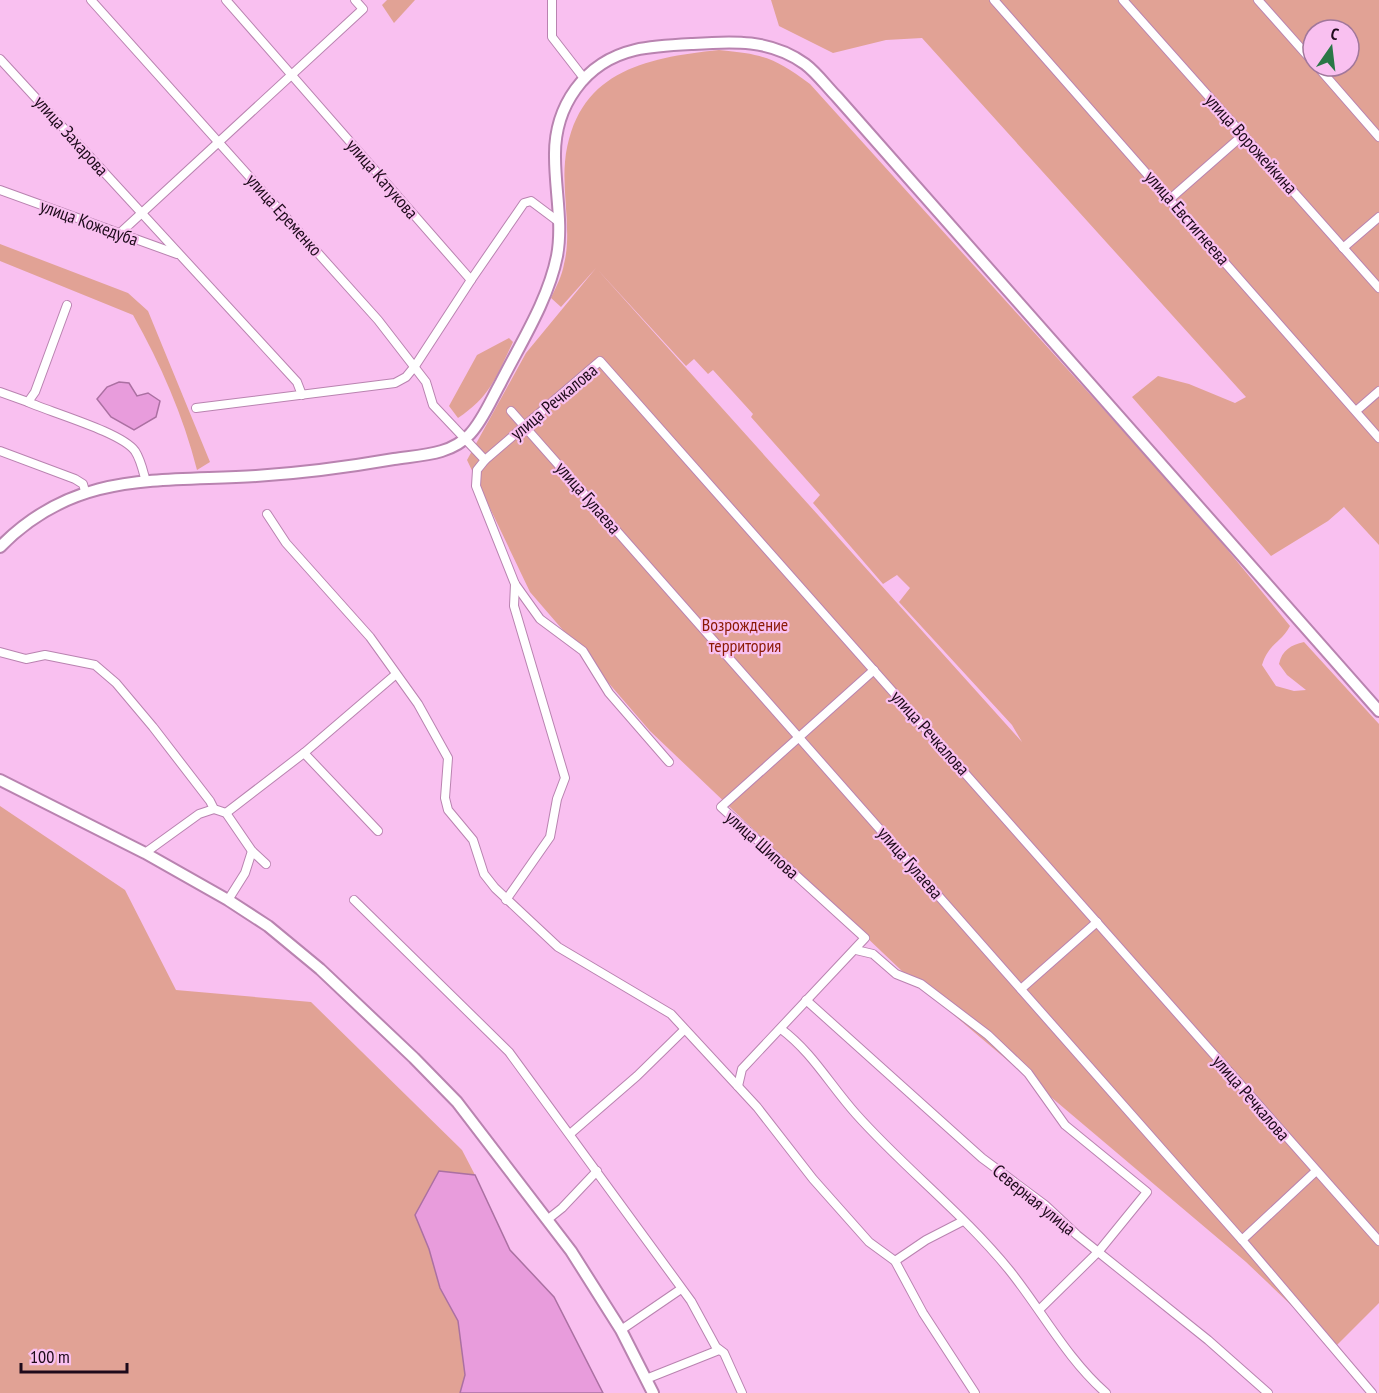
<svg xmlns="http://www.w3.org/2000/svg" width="1379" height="1393" font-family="'PT Sans Narrow',sans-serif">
<rect width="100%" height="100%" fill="#f9c0f0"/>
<g fill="#e1a295" fill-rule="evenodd">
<polygon points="387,0 415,0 394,23 382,5"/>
<path d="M771,0H1379V545L1344,507L1328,521L1271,556L1132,397L1158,376L1189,384L1235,403L1246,397L922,38L886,40L833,53L779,26ZM1313,30H1349V66H1313Z"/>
<path d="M719,50C763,54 775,58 810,84L1199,515L1290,626C1280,644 1269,643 1262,665L1276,686L1294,691L1306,690L1287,675L1279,664C1282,650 1291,645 1304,642L1379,724V1303L1335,1347L1246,1262L903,972L650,731L530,592L467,460L526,353L596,268L561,307L551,298C556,287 562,276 564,264C572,233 562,194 565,162C575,72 643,58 719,50ZM597,269L686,366L694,359L708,374L713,370L753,414L751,417L820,495L813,503L883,584L897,575L910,588L899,602L1012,725L1022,742Z"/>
<path d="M0,244L128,293L148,311L210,462L197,470C183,415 161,365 133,315L0,261Z"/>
<path d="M509,338L513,342C496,377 491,396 458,418L449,406L477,355Z"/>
<polygon points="0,806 125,890 176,990 311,1002 462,1150 475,1175 439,1171 416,1215 429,1249 440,1288 458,1321 466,1375 460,1393 0,1393"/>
</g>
<g fill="#e89cdc" stroke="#ab70a2" stroke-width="1.5">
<polygon points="119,382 129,383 137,396 148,393 160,401 156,417 134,430 111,417 97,399 107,387"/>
<polygon points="439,1171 475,1175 510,1250 554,1297 603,1393 460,1393 465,1375 458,1321 440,1288 429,1249 415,1215"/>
</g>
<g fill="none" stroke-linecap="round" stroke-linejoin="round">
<g stroke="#b983b0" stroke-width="10">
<g id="street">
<polyline points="91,0 378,320 426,382 433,405 485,460 600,361 1379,1241"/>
<polyline points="552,0 552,37 583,77"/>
<polyline points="994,0 1379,438"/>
<polyline points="1123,0 1379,288"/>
<polyline points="1258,0 1313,62"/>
<polyline points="0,59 297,382 302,395"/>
<polyline points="1317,66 1379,137"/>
<polyline points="0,190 177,254"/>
<polyline points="1170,199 1243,135"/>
<polyline points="119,234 363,9 355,0"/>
<polyline points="1343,248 1379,217"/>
<polyline points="471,280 524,203 531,201 559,222"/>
<polyline points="0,392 28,402 35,392 67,305"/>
<path d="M28,402C52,413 121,432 135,451C141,460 143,471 146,482"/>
<polyline points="196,408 395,383 406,377 415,366 471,280 226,0"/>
<polyline points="511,411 1242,1240 1315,1172"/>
<polyline points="1356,411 1379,391"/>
<polyline points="0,451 75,479 83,484 85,491"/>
<polyline points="485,460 477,470 476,486 515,584 540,619 583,651 609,693 669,762"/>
<polyline points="267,514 286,543 370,637 418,704 448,758 445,798 448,810 473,840 484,874 495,888 558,947 671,1014 757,1107 813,1179 869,1242 895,1261 923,1313 975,1393"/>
<polyline points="0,652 26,659 45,655 95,665 116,683 153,727 210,801 214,809 226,813 252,851 266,864"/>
<polyline points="304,753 378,831"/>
<polyline points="226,813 304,753 395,675"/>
<polyline points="145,853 199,814 214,809"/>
<polyline points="228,900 245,873 252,851"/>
<polyline points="354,900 509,1052 691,1301 716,1347 724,1353 742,1393"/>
<polyline points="506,900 550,837 557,799 565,778 514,606 515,584"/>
<polyline points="856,950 873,954 896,974 921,984 988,1035 1028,1073 1065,1125 1147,1192 1099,1251 1040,1309"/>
<polyline points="1021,989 1097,922"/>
<polyline points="806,1000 982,1158 1045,1205 1077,1235 1208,1340 1268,1393"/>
<path d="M781,1029C812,1052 830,1085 856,1114C905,1169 964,1214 1010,1271C1042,1311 1067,1359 1106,1393"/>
<polyline points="738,1086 742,1069 865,938 721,807 874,670"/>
<polyline points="570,1134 637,1076 684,1030"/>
<polyline points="547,1220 562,1208 597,1171"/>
<polyline points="1242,1240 1372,1393"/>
<polyline points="895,1261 926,1240 963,1221"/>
<polyline points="621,1330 681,1289"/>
<polyline points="646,1379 719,1350"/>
</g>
</g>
<g stroke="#b983b0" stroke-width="14">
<g id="secondary">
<path d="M0,547C75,470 158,482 256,476C302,473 348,467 394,459C421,455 451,455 470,434C483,420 491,400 500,384C520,344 548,301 557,256C563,224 555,190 555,157C554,107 584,62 635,50C653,46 674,45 693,44C732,41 771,39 805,64C817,73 827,87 837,97L1379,711"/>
<polyline points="0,780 145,853 228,900 268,926 320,969 414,1058 457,1102 571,1251 621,1330 653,1393"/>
</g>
</g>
<use href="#street" stroke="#fff" stroke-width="8"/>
<use href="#secondary" stroke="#fff" stroke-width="10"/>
</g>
<g text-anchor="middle" stroke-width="4.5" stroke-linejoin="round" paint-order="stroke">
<g font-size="18" fill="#1e0a1b" stroke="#f9c0f0">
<text transform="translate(71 136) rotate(48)" y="6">улица Захарова</text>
<text transform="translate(1251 144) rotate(48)" y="6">улица Ворожейкина</text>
<text transform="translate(382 179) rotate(49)" y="6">улица Катукова</text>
<text transform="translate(284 215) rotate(48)" y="6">улица Еременко</text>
<text transform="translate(1187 218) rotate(49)" y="6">улица Евстигнеева</text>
<text transform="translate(89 223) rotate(20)" y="6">улица Кожедуба</text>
<text transform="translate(554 402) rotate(-40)" y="6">улица Речкалова</text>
<text transform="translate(588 498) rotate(49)" y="6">улица Гулаева</text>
<text transform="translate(930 733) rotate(48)" y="6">улица Речкалова</text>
<text transform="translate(762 845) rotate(42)" y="6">улица Шипова</text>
<text transform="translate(910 863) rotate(49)" y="6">улица Гулаева</text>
<text transform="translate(1251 1098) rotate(49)" y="6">улица Речкалова</text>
<text transform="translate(1034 1200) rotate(39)" y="6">Северная улица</text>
</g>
<g font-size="18" fill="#8b1904" stroke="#f9c0f0">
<text x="745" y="631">Возрождение<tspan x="745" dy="21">территория</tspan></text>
</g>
</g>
<g transform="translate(1331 48) rotate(14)"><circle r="28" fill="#f9c0f0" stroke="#a1779b" stroke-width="1.5"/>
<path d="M0-4.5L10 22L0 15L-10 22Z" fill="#2a7746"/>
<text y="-9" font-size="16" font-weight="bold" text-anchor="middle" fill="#1e0a1b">С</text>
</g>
<path d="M21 1363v9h106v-9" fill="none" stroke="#1e0a1b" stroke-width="3"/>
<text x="30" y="1363" font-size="18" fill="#1e0a1b" stroke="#f9c0f0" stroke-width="4.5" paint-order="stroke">100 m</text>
</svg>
